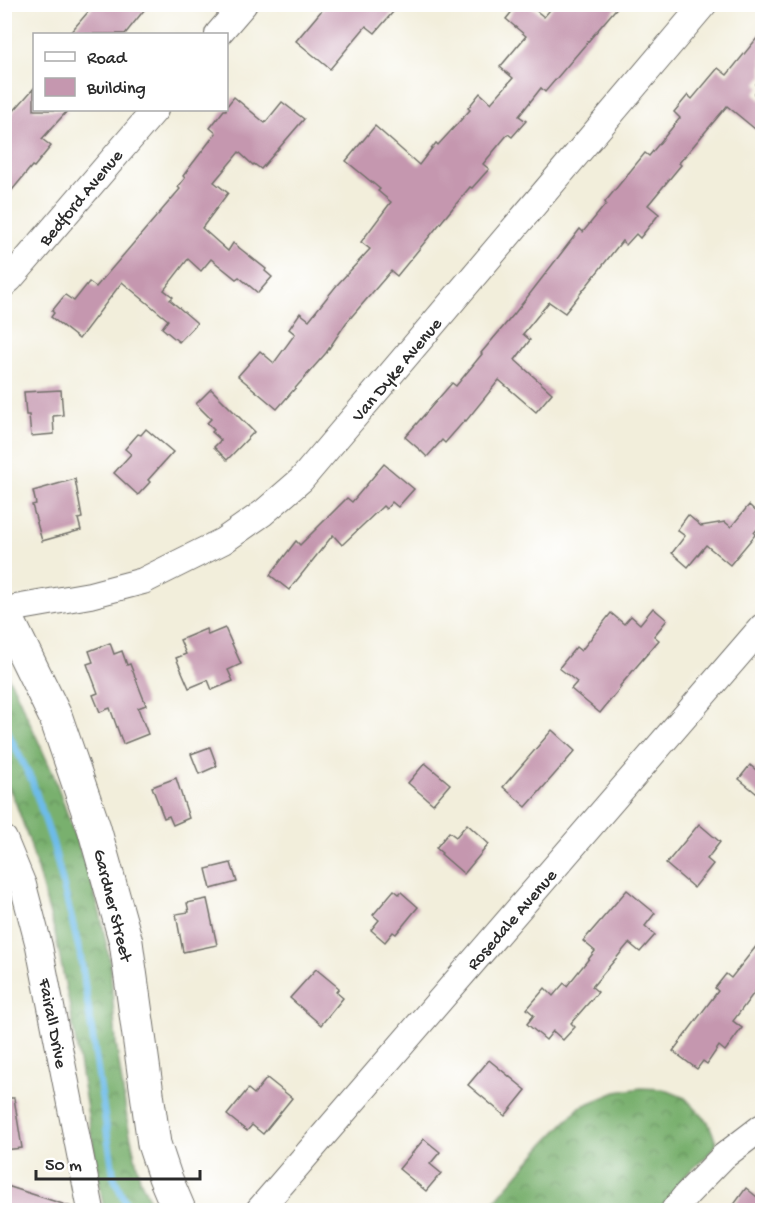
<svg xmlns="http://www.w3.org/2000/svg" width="767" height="1215" font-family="'Gochi Hand',sans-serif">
<defs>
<pattern id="forest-crowns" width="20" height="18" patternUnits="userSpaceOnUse" patternTransform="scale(1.5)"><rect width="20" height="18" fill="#79b06e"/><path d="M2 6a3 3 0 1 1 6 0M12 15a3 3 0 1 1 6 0" fill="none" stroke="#638f5b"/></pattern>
</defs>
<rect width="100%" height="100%" fill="#fff"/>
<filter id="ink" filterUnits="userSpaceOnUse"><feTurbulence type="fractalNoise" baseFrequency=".0167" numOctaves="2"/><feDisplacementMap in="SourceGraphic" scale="12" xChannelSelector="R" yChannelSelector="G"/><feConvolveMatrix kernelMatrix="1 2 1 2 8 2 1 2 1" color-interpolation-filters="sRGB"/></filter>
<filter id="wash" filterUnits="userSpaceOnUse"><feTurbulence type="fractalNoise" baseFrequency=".008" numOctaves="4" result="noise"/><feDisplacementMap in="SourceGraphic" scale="24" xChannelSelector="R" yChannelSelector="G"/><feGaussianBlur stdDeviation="1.35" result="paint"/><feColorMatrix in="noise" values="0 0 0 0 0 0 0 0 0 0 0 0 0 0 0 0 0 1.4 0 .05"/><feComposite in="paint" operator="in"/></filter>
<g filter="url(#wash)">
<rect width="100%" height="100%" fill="#f2eedb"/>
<g fill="url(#forest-crowns)" stroke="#526e4c" stroke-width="1.5">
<polygon points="5,672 14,687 53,774 90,878 101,917 110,963 116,1043 128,1125 140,1179 154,1210 104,1210 70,1008 55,933 29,840 15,801 5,780"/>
<polygon points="641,1088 663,1089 685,1098 708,1122 717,1144 706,1157 688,1173 659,1210 487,1210 544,1144 580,1107 616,1092"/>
</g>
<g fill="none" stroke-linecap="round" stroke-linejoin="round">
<polyline stroke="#6dbbe8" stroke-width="7" points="4,725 32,781 53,844 80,953 114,1178 129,1210"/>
</g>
<g id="blocks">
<g fill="#c597af">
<polygon points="95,4 149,4 125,34 69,34"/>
<polygon points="327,4 384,4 393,12 375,33 366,26 330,69 296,41"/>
<polygon points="518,4 528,4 544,17 555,4 620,4 545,92 541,88 519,116 526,121 512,137 508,134 483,164 489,169 472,188 470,187 397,276 391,271 346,323 326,353 277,409 238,376 260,351 274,363 295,334 289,329 300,313 309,320 337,285 370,249 361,242 391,202 378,191 380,189 346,161 375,126 419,165 436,143 438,145 470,110 468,108 480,93 491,103 513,78 500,67 526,36 506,19"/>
<polygon points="762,32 762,76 756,84 760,87 754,94 762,101 762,120 755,129 727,106 679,163 681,165 648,205 659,214 640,238 636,234 626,245 622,241 565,313 549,302 523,334 530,340 515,360 552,393 536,412 499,380 466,421 465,420 445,443 442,440 427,457 420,450 405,437 452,383 456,386 482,354 481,353 515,313 580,229 583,232 606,204 605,202 645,153 649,156 680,118 674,112 688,95 692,99 718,68 727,75"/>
<polygon points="34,88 34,110 68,110 42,139 51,146 34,167 32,166 4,200 4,122"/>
<polygon points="234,97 265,123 282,102 304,119 261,169 254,164 253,165 239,152 214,182 228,193 202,228 228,251 233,243 266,269 265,271 272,277 258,293 239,277 236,279 211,259 201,271 188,259 164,290 173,297 170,300 197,323 179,342 162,328 168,320 122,282 79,339 51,317 54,313 52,311 65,295 74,301 89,282 96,287 180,189 178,187 185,178 183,176 216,133 210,128 224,110 226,110 226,107"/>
<polygon points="211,389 254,432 227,460 214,447 221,440 212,432 214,430 207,423 211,419 196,404"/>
<polygon points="61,390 63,415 53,416 54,434 31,436 29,415 26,415 24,392"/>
<polygon points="146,429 173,452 148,480 150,482 138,495 114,473 131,454 125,449 138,434 141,435"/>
<polygon points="384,464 414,489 398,507 392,502 386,509 383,506 342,545 333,535 289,590 270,575 296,541 300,545 347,498 352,502"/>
<polygon points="75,479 82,518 78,519 81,530 42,541 32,505 36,504 33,491"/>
<polygon points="749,505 762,517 762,523 754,533 755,535 730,565 706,545 688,567 672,553 685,536 677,530 688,515 701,526 725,522 731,527"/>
<polygon points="653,608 667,620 654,636 659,640 620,686 621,687 600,713 571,689 577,682 559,668 576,647 581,651 611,613 624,624 631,616 640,624"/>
<polygon points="225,628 241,664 228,670 233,681 212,690 208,680 189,688 176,658 186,654 180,640 206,629 208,635"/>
<polygon points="110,643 114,654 122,651 127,665 130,664 146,705 138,708 148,734 123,744 110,708 100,712 93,695 98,693 87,664 93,662 89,651"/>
<polygon points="552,730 575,751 526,807 503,787"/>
<polygon points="210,747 217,766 199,774 191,754"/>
<polygon points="425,763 450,784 433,804 408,783"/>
<polygon points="750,765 762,775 762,798 739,779"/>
<polygon points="176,778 189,818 173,825 169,816 164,818 152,787"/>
<polygon points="467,824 489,844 464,874 441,854 442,853 436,848 449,832 456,837"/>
<polygon points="699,824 720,842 707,859 713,864 694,888 666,864"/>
<polygon points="231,863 237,882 211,889 206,869"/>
<polygon points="394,890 399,894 401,892 418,907 396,934 393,932 385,942 371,930 379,920 373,915"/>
<polygon points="627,890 655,913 645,926 655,935 640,952 629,943 592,987 598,992 571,1023 575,1027 563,1040 553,1031 546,1040 527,1024 534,1015 527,1009 545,988 553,996 564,983 567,986 595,951 583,941"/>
<polygon points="207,899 217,945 183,952 176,914 189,912 187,903"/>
<polygon points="762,939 762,982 733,1021 742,1028 725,1051 719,1046 707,1064 703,1061 697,1069 673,1051 718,991 715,988 726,974 731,978"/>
<polygon points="316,969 339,988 336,992 343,998 321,1025 290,998"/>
<polygon points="489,1060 526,1090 505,1116 468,1085"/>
<polygon points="267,1078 292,1098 263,1134 252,1125 247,1131 227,1115 248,1089 254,1094"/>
<polygon points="4,1098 14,1098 22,1148 4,1150"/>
<polygon points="424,1139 440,1152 430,1164 441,1173 426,1191 399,1169"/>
<polygon points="4,1185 72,1207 71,1210 4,1210"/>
<polygon points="746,1188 762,1201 762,1210 730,1210"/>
</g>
</g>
</g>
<g filter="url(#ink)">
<use href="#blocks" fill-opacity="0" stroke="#716f69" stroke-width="1.5"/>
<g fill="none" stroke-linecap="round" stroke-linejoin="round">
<g stroke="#716f69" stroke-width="28">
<g id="minor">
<polyline points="218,34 244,4"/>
<polyline points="4,284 10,279 155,110"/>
<polyline points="4,610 90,595 143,581 223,541 263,513 301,480 704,4"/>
<polyline points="4,839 23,885 39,946 91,1210"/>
<polyline points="259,1210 762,627"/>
<polyline points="674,1210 687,1194 724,1156 762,1127"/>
</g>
</g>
<g stroke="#716f69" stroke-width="35">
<polyline id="tertiary" points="4,612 56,718 94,828 126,942 154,1144 165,1177 179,1210"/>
</g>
<polyline stroke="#716f69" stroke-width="4" stroke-dasharray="4.5 4.5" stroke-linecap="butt" points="4,806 10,819"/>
<use href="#minor" stroke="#fff" stroke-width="26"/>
<use href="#tertiary" stroke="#fff" stroke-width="33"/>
</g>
</g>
<g text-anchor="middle" stroke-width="6" stroke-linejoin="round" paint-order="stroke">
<g font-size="18" fill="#2b2b2b" stroke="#fff">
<text transform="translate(80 197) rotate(-50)" y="6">Bedford Avenue</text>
<text transform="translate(396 369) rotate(-50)" y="6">Van Dyke Avenue</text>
<text transform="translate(114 905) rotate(76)" y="6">Gardner Street</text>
<text transform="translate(511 919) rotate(-49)" y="6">Rosedale Avenue</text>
<text transform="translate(54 1023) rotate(79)" y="6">Fairall Drive</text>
</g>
</g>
<rect width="767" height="1215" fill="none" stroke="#fff" stroke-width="24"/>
<rect x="33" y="33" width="195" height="78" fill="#ffffff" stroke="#aaaaaa" stroke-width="1.5"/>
<rect x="45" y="52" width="30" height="9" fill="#ffffff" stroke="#aaaaaa" stroke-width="1.5"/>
<text x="87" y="63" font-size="18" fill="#2b2b2b">Road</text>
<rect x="45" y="78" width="30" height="18" fill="#c597af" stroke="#aaaaaa" stroke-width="1.5"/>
<text x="87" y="93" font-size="18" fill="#2b2b2b">Building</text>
<path d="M36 1170v9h164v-9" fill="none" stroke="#2b2b2b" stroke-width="3"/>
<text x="45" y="1170" font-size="18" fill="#2b2b2b" stroke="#ffffff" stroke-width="4.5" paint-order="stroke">50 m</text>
</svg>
